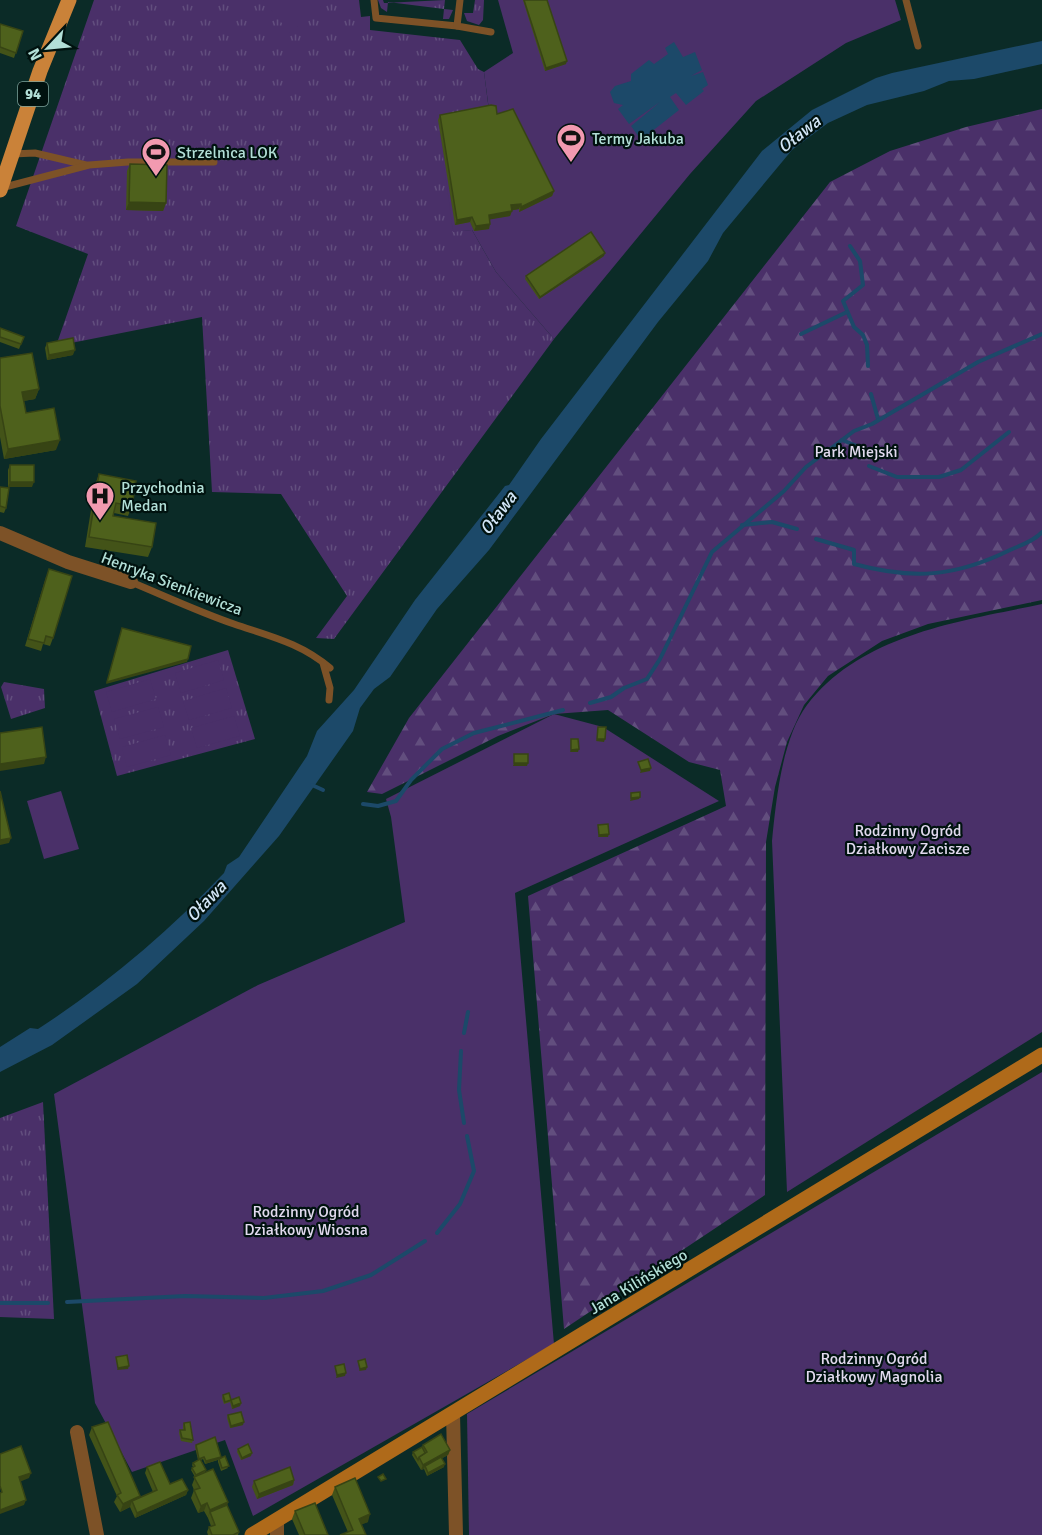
<svg xmlns="http://www.w3.org/2000/svg" width="1042" height="1535" font-family="Signika,sans-serif">
<defs>
<pattern id="grass-tufts" width="24" height="20" patternUnits="userSpaceOnUse" patternTransform="scale(1.5)"><rect width="24" height="20" fill="#4a3069"/><path d="M3 7l-1-3M5 7V3M7 7l1-3M15 17l-1-3M17 17v-4M19 17l1-3" fill="none" stroke="#624e7e"/></pattern>
<pattern id="forest-firs" width="22" height="20" patternUnits="userSpaceOnUse" patternTransform="scale(1.5)"><rect width="22" height="20" fill="#4a3069"/><path d="M5 1l3.5 6h-7zM16 11l3.5 6h-7z" fill="#624e7e"/></pattern>
</defs>
<rect width="100%" height="100%" fill="#0b2b27"/>
<g fill="url(#grass-tufts)">
<polygon points="94,0 359,0 361,17 370,16 370,30 460,40 478,69 484,72 489,111 453,231 472,230 496,272 554,339 334,639 316,638 347,596 281,494 212,492 202,317 56,346 88,254 16,226"/>
<polygon points="378,0 383,0 384,3 445,0 444,9 453,10 449,19 443,19 444,9 388,2 387,12 381,8"/>
<polygon points="475,0 484,0 483,20 479,25 467,21 464,13 473,13"/>
<polygon points="228,650 255,739 117,776 94,691"/>
<polygon points="4,682 44,689 45,708 11,719 1,687"/>
<polygon points="43,1102 54,1319 0,1317 0,1118"/>
</g>
<polygon fill="url(#forest-firs)" points="1042,109 1042,600 928,624 882,641 828,676 804,705 787,742 775,787 766,842 765,1195 564,1329 528,896 726,806 720,770 689,762 608,710 554,714 498,736 382,794 367,792 409,718 830,182 890,151 966,127"/>
<g fill="#4a3069">
<polygon points="263,0 328,0 290,33"/>
<polygon points="498,0 895,0 901,20 846,43 756,101 690,174 554,339 496,272 472,230 453,232 438,120 489,110 484,72 513,53"/>
<path d="M1042,604V1032L787,1192L772,841C776,801 782,738 807,705C861,634 961,621 1042,604Z"/>
<polygon points="218,660 224,680 181,693 175,673"/>
<polygon points="150,679 156,699 112,712 106,692"/>
<polygon points="226,688 232,708 189,720 183,701"/>
<polygon points="158,707 164,727 120,739 114,719"/>
<polygon points="554,714 603,727 719,801 515,893 554,1344 253,1516 225,1440 132,1472 95,1403 54,1094 258,985 405,922 391,817 386,799"/>
<polygon points="234,716 240,736 197,748 191,728"/>
<polygon points="165,735 171,755 127,767 122,747"/>
<polygon points="61,791 79,849 44,859 27,801"/>
<polygon points="1042,1072 1042,1535 469,1535 467,1414"/>
</g>
<g fill="#1c4969">
<path d="M1042,41V64L974,79L949,81L924,91L867,105L828,123L792,150L723,233L708,261L658,322L489,550L437,609L390,677L374,689L360,708L353,731L279,836L204,921L137,984L52,1045L0,1072V1047L30,1028L38,1029C106,985 168,932 224,873L227,865L239,857L307,756L317,731L354,690L415,600L505,486L509,485L541,439L762,151L812,110L876,78L892,73Z"/>
<polygon points="674,42 683,57 695,52 702,70 691,76 703,72 708,85 702,89 704,91 686,105 676,93 670,97 679,110 641,140 631,126 660,102 629,124 618,109 623,105 614,103 610,92 615,86 631,81 631,74 649,60 654,64 668,54 665,48"/>
</g>
<g fill="none" stroke-linecap="round" stroke-linejoin="round">
<g stroke="#1c4969" stroke-width="4">
<polyline points="850,246 860,261 863,285 843,301 854,327 863,335 867,345 868,366"/>
<polyline points="801,334 847,312"/>
<polyline points="871,394 878,419"/>
<polyline points="842,440 857,446"/>
<polyline points="869,466 897,477 939,477 961,470 1009,432"/>
<polyline points="742,525 772,522 797,529"/>
<path d="M816,539L854,550V564C913,580 955,577 1010,550C1021,545 1034,541 1042,532"/>
<polyline points="590,703 611,697 624,688 647,679 660,659 712,552 784,491 806,467 854,431 872,424 978,362 1042,334"/>
<polyline points="312,785 323,790"/>
<polyline points="363,804 378,806 396,801 411,780 442,749 474,733 563,710"/>
<polyline points="464,1033 468,1012"/>
<polyline points="461,1051 459,1090 464,1123"/>
<polyline points="437,1233 460,1204 474,1171 467,1136"/>
<polyline points="67,1302 185,1296 264,1298 323,1291 371,1275 425,1241"/>
<polyline points="0,1303 48,1303"/>
</g>
<g stroke="#7d5227" stroke-width="7">
<polyline points="374,0 376,18 457,26"/>
<polyline points="460,0 457,26 491,32"/>
<polyline points="906,0 918,46"/>
<polyline points="12,154 35,153 86,165"/>
<polyline points="1,188 89,165 128,162 214,162"/>
<path d="M131,582C165,596 199,612 234,624C269,636 301,643 330,668"/>
<polyline points="323,663 330,688 329,700"/>
</g>
<g stroke="#7d5227" stroke-width="14">
<polyline points="0,533 68,562 131,582"/>
<polyline points="453,1414 456,1535"/>
<polyline points="77,1432 97,1535"/>
<polyline points="277,1520 277,1535"/>
</g>
<polyline stroke="#af6a1a" stroke-width="15" points="252,1535 1042,1055"/>
<polyline stroke="#ca8239" stroke-width="15" points="0,190 40,71 69,0"/>
</g>
<g fill="#435318">
<polygon points="523,0 547,0 566,64 545,71"/>
<polygon points="0,24 23,31 14,58 0,53"/>
<polygon points="497,114 554,191 552,196 519,212 519,209 512,210 510,216 490,219 489,229 474,231 470,222 455,225 438,120 440,115"/>
<polygon points="130,164 166,203 163,211 126,210 127,171"/>
<polygon points="604,256 539,299 525,279 526,276"/>
<polygon points="0,328 24,337 19,349 0,342"/>
<polygon points="47,343 73,355 47,360 45,348"/>
<polygon points="0,358 39,389 35,399 23,401 26,413 56,450 4,459 0,437"/>
<polygon points="10,465 32,487 8,487 8,470"/>
<polygon points="99,474 132,506 128,516 114,513 113,516 152,547 148,557 85,547 95,485"/>
<polygon points="0,487 6,508 4,513 0,512"/>
<polygon points="46,577 53,638 50,646 43,644 41,651 25,646"/>
<polygon points="223,1395 241,1403 240,1406 232,1409 230,1402 224,1404 222,1398"/>
<polygon points="228,1415 243,1425 230,1428 227,1418"/>
<polygon points="184,1423 193,1440 192,1443 181,1441 179,1433 180,1430 183,1430 183,1426"/>
<polygon points="92,1427 140,1496 139,1498 153,1492 145,1473 147,1467 170,1484 188,1490 186,1495 135,1518 130,1507 120,1512 114,1502 117,1496 89,1435"/>
<polygon points="196,1445 220,1458 228,1468 221,1471 218,1462 218,1460 205,1464 203,1459 201,1460 206,1470 205,1472 228,1502 227,1505 239,1532 238,1535 208,1535 207,1532 209,1527 211,1526 208,1518 204,1511 198,1513 191,1498 194,1490 192,1485 195,1477 191,1470 193,1467 192,1465 193,1463 198,1460 195,1447"/>
<polygon points="423,1445 450,1450 448,1455 442,1458 444,1467 427,1476 424,1469 421,1470 412,1455 413,1452 422,1447"/>
<polygon points="238,1449 251,1456 241,1460 237,1452"/>
<polygon points="294,1480 293,1485 257,1499 252,1487 254,1481"/>
<polygon points="335,1487 368,1522 361,1524 366,1535 348,1532 332,1495"/>
<polygon points="295,1511 328,1535 299,1535 292,1519"/>
</g>
<g fill="#374414">
<polygon points="567,61 566,64 545,71 546,68"/>
<polygon points="554,191 552,196 519,212 521,207"/>
<polygon points="129,202 166,203 163,211 126,210"/>
<polygon points="521,204 519,209 509,211 511,205"/>
<polygon points="512,211 510,216 487,220 489,215"/>
<polygon points="472,217 470,222 455,225 457,220"/>
<polygon points="490,224 489,229 474,231 476,226"/>
<polygon points="605,253 604,256 539,299 540,297"/>
<polygon points="75,350 73,355 47,360 49,355"/>
<polygon points="39,389 35,399 18,402 22,392"/>
<polygon points="60,440 56,450 4,459 8,449"/>
<polygon points="10,482 34,482 32,487 8,487"/>
<polygon points="188,659 187,662 106,684 107,682"/>
<polygon points="597,739 605,739 604,742 596,741"/>
<polygon points="579,749 578,752 570,752 571,750"/>
<polygon points="46,757 44,764 0,771 0,764"/>
<polygon points="514,763 528,763 527,766 513,766"/>
<polygon points="651,768 650,771 640,773 641,770"/>
<polygon points="640,797 639,799 630,801 631,798"/>
<polygon points="609,834 608,837 598,837 599,835"/>
<polygon points="11,838 9,843 0,845 0,840"/>
<polygon points="129,1366 128,1369 117,1370 118,1368"/>
<polygon points="367,1367 366,1370 359,1371 360,1369"/>
<polygon points="346,1373 345,1376 336,1378 337,1375"/>
<polygon points="241,1403 240,1406 232,1409 233,1406"/>
<polygon points="244,1422 243,1425 230,1428 231,1426"/>
<polygon points="450,1450 448,1455 426,1468 425,1466 424,1469 421,1470 423,1465"/>
<polygon points="252,1453 251,1456 241,1460 242,1458"/>
<polygon points="221,1457 220,1459 205,1464 206,1461"/>
<polygon points="445,1464 444,1467 427,1476 428,1473"/>
<polygon points="31,1473 29,1478 17,1483 19,1477"/>
<polygon points="294,1480 293,1485 257,1499 259,1494"/>
<polygon points="188,1490 186,1495 135,1518 137,1513"/>
<polygon points="140,1496 137,1503 132,1501 130,1507 120,1512 123,1504"/>
<polygon points="26,1500 24,1505 0,1514 0,1510"/>
<polygon points="228,1502 225,1510 210,1512 208,1518 210,1510"/>
<polygon points="207,1503 204,1511 198,1513 201,1506"/>
<polygon points="370,1514 368,1522 356,1527 359,1519"/>
</g>
<g fill="#4e611c" stroke="#374414" stroke-width="1.5">
<polygon points="524,0 547,0 567,61 546,68"/>
<polygon points="0,24 23,31 16,53 0,47"/>
<polygon points="491,105 496,106 497,114 513,109 554,191 521,207 521,204 511,205 512,211 489,215 490,224 476,226 472,217 457,220 440,115"/>
<polygon points="130,164 167,165 166,203 129,202"/>
<polygon points="591,232 605,253 540,297 526,276"/>
<polygon points="0,328 24,337 21,344 0,337"/>
<polygon points="73,338 75,350 49,355 47,343"/>
<polygon points="32,353 39,389 22,392 26,413 54,408 60,440 8,449 0,406 0,358"/>
<rect x="10" y="465" width="24" height="17"/>
<polygon points="99,474 136,481 132,506 116,503 113,516 156,523 152,547 89,537"/>
<polygon points="0,487 9,488 6,508 0,506"/>
<polygon points="49,569 72,576 53,638 46,636 44,643 28,639"/>
<polygon points="122,628 191,646 188,659 107,682"/>
<polygon points="42,727 46,757 0,764 0,733"/>
<polygon points="598,727 606,727 605,739 597,739"/>
<polygon points="571,739 578,739 579,749 571,750"/>
<rect x="514" y="754" width="14" height="9"/>
<polygon points="648,759 651,768 641,770 638,762"/>
<polygon points="0,791 11,838 0,840"/>
<polygon points="640,792 640,797 631,798 631,793"/>
<polygon points="608,824 609,834 599,835 598,825"/>
<polygon points="127,1355 129,1366 118,1368 116,1357"/>
<polygon points="365,1359 367,1367 360,1369 358,1361"/>
<polygon points="344,1364 346,1373 337,1375 335,1366"/>
<polygon points="229,1393 231,1400 225,1402 223,1395"/>
<polygon points="239,1397 241,1403 233,1406 231,1400"/>
<polygon points="241,1412 244,1422 231,1426 228,1415"/>
<polygon points="108,1422 140,1496 123,1504 117,1495 121,1493 92,1427"/>
<polygon points="190,1422 193,1440 182,1438 180,1430 185,1430 184,1423"/>
<polygon points="441,1434 450,1450 423,1465 419,1457 427,1452 423,1445"/>
<polygon points="215,1437 221,1457 206,1461 204,1457 199,1459 196,1445"/>
<polygon points="248,1444 252,1453 242,1458 238,1449"/>
<polygon points="21,1446 31,1473 19,1477 26,1500 0,1510 0,1493 2,1492 0,1486 0,1454"/>
<polygon points="422,1447 425,1453 419,1457 418,1460 413,1452"/>
<polygon points="225,1456 229,1466 222,1468 219,1459"/>
<polygon points="441,1457 445,1464 428,1473 425,1466"/>
<polygon points="200,1459 206,1470 196,1475 192,1468 195,1466 193,1463"/>
<polygon points="160,1462 170,1484 182,1479 188,1490 137,1513 132,1501 157,1490 147,1467"/>
<polygon points="290,1467 294,1480 259,1494 254,1481"/>
<polygon points="213,1469 228,1502 210,1510 207,1503 201,1506 194,1490 200,1488 194,1477"/>
<polygon points="383,1474 386,1479 381,1481 378,1477"/>
<polygon points="355,1478 370,1514 359,1519 366,1535 340,1535 353,1530 335,1487"/>
<polygon points="315,1503 328,1535 305,1535 295,1511"/>
<polygon points="227,1505 239,1532 233,1535 212,1535 209,1527 215,1525 210,1512"/>
</g>
<defs>
<g id="stadium-pin" transform="scale(1.5)"><path d="M0 17L-7.5 6A9.5 9.5 0 1 1 7.5 6Z" fill="#f29ab0" stroke="#00120f"/><path d="M0-5a6.5 5 0 1 0 0 10a6.5 5 0 1 0 0-10ZM-3.5-1.8h7v3.6h-7Z" fill="#111"/></g>
<g id="hospital-pin" transform="scale(1.5)"><path d="M0 17L-7.5 6A9.5 9.5 0 1 1 7.5 6Z" fill="#f29ab0" stroke="#00120f"/><path d="M-5-5h3v3.5h4V-5h3V5h-3V1.5h-4V5h-3Z" fill="#111"/></g>
</defs>
<g fill-rule="evenodd">
<use href="#stadium-pin" x="571" y="138"/>
<use href="#stadium-pin" x="156" y="152"/>
<use href="#hospital-pin" x="100" y="496"/>
</g>
<g text-anchor="middle" stroke-width="4.5" stroke-linejoin="round" paint-order="stroke">
<rect fill="#00120f" stroke="#7da29b" stroke-width="1.5" x="18" y="82" width="30" height="24" rx="4.5"/>
<g font-size="15" font-weight="bold" fill="#b2dfd7">
<text x="33" y="99">94</text>
</g>
<g font-size="16" fill="#b2dfd7" stroke="#00120f" text-anchor="start">
<text x="592" y="144">Termy Jakuba</text>
<text x="177" y="158">Strzelnica LOK</text>
<text x="121" y="493">Przychodnia<tspan x="121" dy="18">Medan</tspan></text>
</g>
<g font-size="16" fill="#e2daef" stroke="#00120f">
<text x="856" y="457">Park Miejski</text>
<text x="908" y="836">Rodzinny Ogród<tspan x="908" dy="18">Działkowy Zacisze</tspan></text>
<text x="306" y="1217">Rodzinny Ogród<tspan x="306" dy="18">Działkowy Wiosna</tspan></text>
<text x="874" y="1364">Rodzinny Ogród<tspan x="874" dy="18">Działkowy Magnolia</tspan></text>
</g>
<g font-size="16" fill="#b2dfd7" stroke="#00120f">
<text transform="translate(172 583) rotate(21)" y="6">Henryka Sienkiewicza</text>
<text transform="translate(638 1281) rotate(-31)" y="6">Jana Kilińskiego</text>
</g>
<g font-size="18" font-style="italic" fill="#d3e6f7" stroke="#00120f">
<text transform="translate(799 134) rotate(-38)" y="6">Oława</text>
<text transform="translate(498 513) rotate(-53)" y="6">Oława</text>
<text transform="translate(206 901) rotate(-46)" y="6">Oława</text>
</g>
</g>
<g transform="translate(48 48) rotate(244)" stroke="#00120f" stroke-width="4.5" paint-order="stroke">
<path d="M0-4.5L10 22L0 15L-10 22Z" fill="#b2dfd7"/>
<text y="-9" font-size="16" font-weight="bold" text-anchor="middle" fill="#b2dfd7">N</text>
</g>
</svg>
